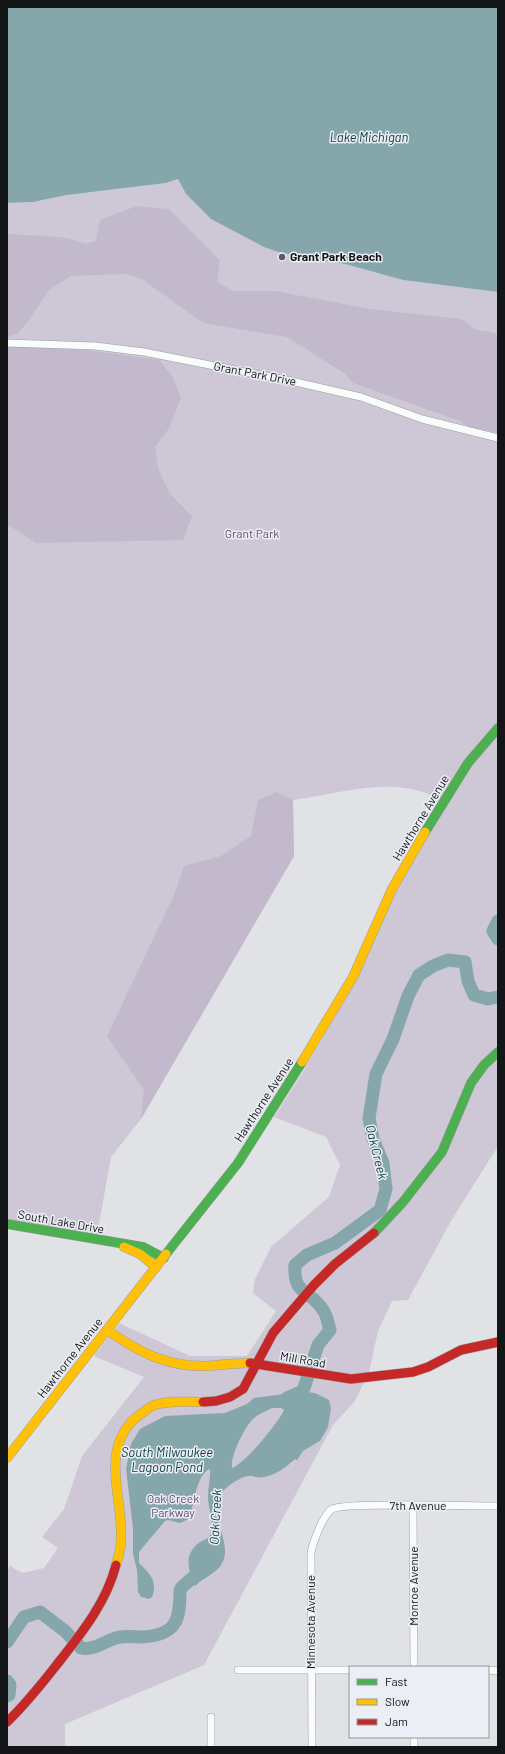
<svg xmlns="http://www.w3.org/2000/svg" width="505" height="1754" font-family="Barlow,sans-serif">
<rect width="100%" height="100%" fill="#e0e2e5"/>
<path fill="#cec7d6" d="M178,179L186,194L211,219L278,252L345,264L403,280L498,292V1146L451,1221L408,1300L392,1301L378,1331L369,1372L355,1401L333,1425L204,1665L65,1724V1747H7V1571L10,1566L22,1573L44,1568L58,1548L42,1537L64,1509L82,1456L144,1377L94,1356L119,1323L190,1356H247L276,1311L253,1293L255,1279L271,1247L329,1197L340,1165L326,1137L274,1117L301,1075L346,998L388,906L447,802C434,796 421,790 406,788C369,783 330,795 293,800L294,856L141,1119L111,1157L97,1235L7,1220V203L33,202L67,195L166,183Z"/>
<g fill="#c3b9cd">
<path d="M137,206L169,209L220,260L217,282L233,291H275L370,309L461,319L477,330L491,332L498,335V433L469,427L460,421L353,383L345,374L287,337L203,323L142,279L126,274L71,276L49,290L29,320L18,333L8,337L9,339L27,347L87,350L159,360L173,377L181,398L169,428L155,447L158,468L170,494L192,516L183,540L36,543L7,524V234C29,236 67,234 85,244L96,241L100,220Z"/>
<polygon points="277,792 293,800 294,856 141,1119 144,1090 107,1036 174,895 184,866 221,856 251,836 258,800"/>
</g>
<g fill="#85a7ab" fill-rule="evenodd">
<polygon points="7,7 498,7 498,292 403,280 345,264 278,252 264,247 211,219 186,194 178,179 166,183 67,195 33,202 7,203"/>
<path d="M292,1390L315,1393L329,1400L331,1408L328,1427L320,1441L303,1451L297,1460L295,1459C286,1467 276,1475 264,1477C259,1478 257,1477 252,1476C245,1474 230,1484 225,1489C203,1514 236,1544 221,1565C215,1574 203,1578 195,1586C188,1570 183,1554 200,1542C205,1539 209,1539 211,1533C214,1521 208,1508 208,1496C208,1487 211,1477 210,1469C196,1474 194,1506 189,1519L180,1523L168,1520L165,1521L139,1552V1563C150,1574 158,1581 152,1597L149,1599L141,1597L138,1592L137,1570L133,1554V1528L126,1469L131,1444L140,1429L165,1416L225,1413L247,1404L254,1398L284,1394ZM272,1408H281L284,1410C279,1422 244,1465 232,1468C230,1457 244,1428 253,1419C258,1414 266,1411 272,1408Z"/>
</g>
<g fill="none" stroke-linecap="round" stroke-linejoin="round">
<g stroke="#85a7ab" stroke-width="13">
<polyline points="498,921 493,931 498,939"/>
<path d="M287,1398L303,1391L318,1345L330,1330C328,1324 327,1315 323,1310C310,1289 293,1296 295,1265L307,1255L335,1243L380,1210L386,1189L383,1163L373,1139L369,1118L376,1074L393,1039L408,996L419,975L433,966L448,960L465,962L468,981L474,995L488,999L498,997"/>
<path d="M7,1642L24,1617L40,1612L65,1631L81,1648C95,1651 107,1639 120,1637C127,1636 135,1637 142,1637C177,1635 180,1620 180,1590L182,1587L205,1567"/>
<polyline points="7,1681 10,1685 9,1695 7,1696"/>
</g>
<g stroke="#9d9fa1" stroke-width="8">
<g id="street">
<polyline points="7,343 95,346 144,352 291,381 361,397 422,419 498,438"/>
<polyline points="413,1506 414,1667"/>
<polyline points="238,1670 350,1670"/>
<polyline points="488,1670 498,1671"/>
<polyline points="211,1747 211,1717"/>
<path d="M312,1747L311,1553C313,1542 323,1515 332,1509C343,1502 475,1506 498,1506"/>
<polyline points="414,1747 414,1737"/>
</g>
</g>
<g stroke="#9d9fa1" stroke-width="10">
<g id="fast">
<polyline points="425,832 468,763 498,728"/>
<polyline points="7,1224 143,1247 164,1258"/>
<polyline points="374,1233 403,1202 442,1152 471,1083 484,1065 498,1052"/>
<polyline points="166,1254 238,1163 302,1062"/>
</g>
</g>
<g stroke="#9d9fa1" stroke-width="10">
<g id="slow">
<polyline points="302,1062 353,977 392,889 425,832"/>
<polyline points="124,1247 140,1254 156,1267"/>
<path d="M107,1330C139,1352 166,1367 207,1366C221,1365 235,1363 250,1363"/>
<polyline points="7,1458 166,1254"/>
<path d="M116,1565C119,1556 121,1547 121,1538C123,1498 101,1455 132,1421C139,1415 146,1409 154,1405C170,1400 187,1402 203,1402"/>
</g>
</g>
<g stroke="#9d9fa1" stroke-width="10">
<g id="jam">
<polyline points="250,1363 351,1379 413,1372 428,1367 461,1350 498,1342"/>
<polyline points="203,1402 216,1401 230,1397 243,1389 273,1333 314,1285 335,1264 374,1233"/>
<path d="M7,1722C25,1705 40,1686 55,1667C80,1635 106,1604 116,1565"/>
</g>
</g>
<use href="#street" stroke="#fafbfb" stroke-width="7"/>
<use href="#fast" stroke="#4caf50" stroke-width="9"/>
<use href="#slow" stroke="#ffc107" stroke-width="9"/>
<use href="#jam" stroke="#c62828" stroke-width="9"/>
</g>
<circle fill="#5b5d5e" stroke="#ebeff5" stroke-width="1.5" cx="282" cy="257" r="4"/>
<g text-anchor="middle" stroke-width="3" stroke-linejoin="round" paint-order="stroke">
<g font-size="12" font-weight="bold" fill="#131516" stroke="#ebeff5" text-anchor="start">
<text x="290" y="261">Grant Park Beach</text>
</g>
<g font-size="12" fill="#131516" stroke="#ebeff5">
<text transform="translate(255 374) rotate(11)" y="4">Grant Park Drive</text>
<text transform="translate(421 818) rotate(-59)" y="4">Hawthorne Avenue</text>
<text transform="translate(264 1100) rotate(-57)" y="4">Hawthorne Avenue</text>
<text transform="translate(61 1222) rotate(10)" y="4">South Lake Drive</text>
<text transform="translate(70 1358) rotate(-52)" y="4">Hawthorne Avenue</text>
<text transform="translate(303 1360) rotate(10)" y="4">Mill Road</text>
<text x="418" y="1510">7th Avenue</text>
<text transform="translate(414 1586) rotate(-90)" y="4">Monroe Avenue</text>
<text transform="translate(311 1622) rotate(-90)" y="4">Minnesota Avenue</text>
</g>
<g font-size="12" fill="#644776" stroke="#ebeff5">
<text x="252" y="538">Grant Park</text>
<text x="173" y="1503">Oak Creek<tspan x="173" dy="14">Parkway</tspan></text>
</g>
<g font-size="13" font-style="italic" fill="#093a3e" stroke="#ebeff5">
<text x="369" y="142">Lake Michigan</text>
<text transform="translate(377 1152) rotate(76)" y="5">Oak Creek</text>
<text x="167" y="1457">South Milwaukee<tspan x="167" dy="15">Lagoon Pond</tspan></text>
<text transform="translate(215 1517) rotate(-87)" y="5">Oak Creek</text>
</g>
</g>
<rect width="505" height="1754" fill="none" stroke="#131516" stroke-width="16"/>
<rect x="349" y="1666" width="140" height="72" fill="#ebeff5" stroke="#95989c"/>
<rect x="357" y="1679" width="20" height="6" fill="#4caf50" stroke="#95989c"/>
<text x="385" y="1686" font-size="12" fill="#131516">Fast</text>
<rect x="357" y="1699" width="20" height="6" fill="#ffc107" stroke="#95989c"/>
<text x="385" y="1706" font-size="12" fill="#131516">Slow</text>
<rect x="357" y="1719" width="20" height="6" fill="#c62828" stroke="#95989c"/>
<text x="385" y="1726" font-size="12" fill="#131516">Jam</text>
</svg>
